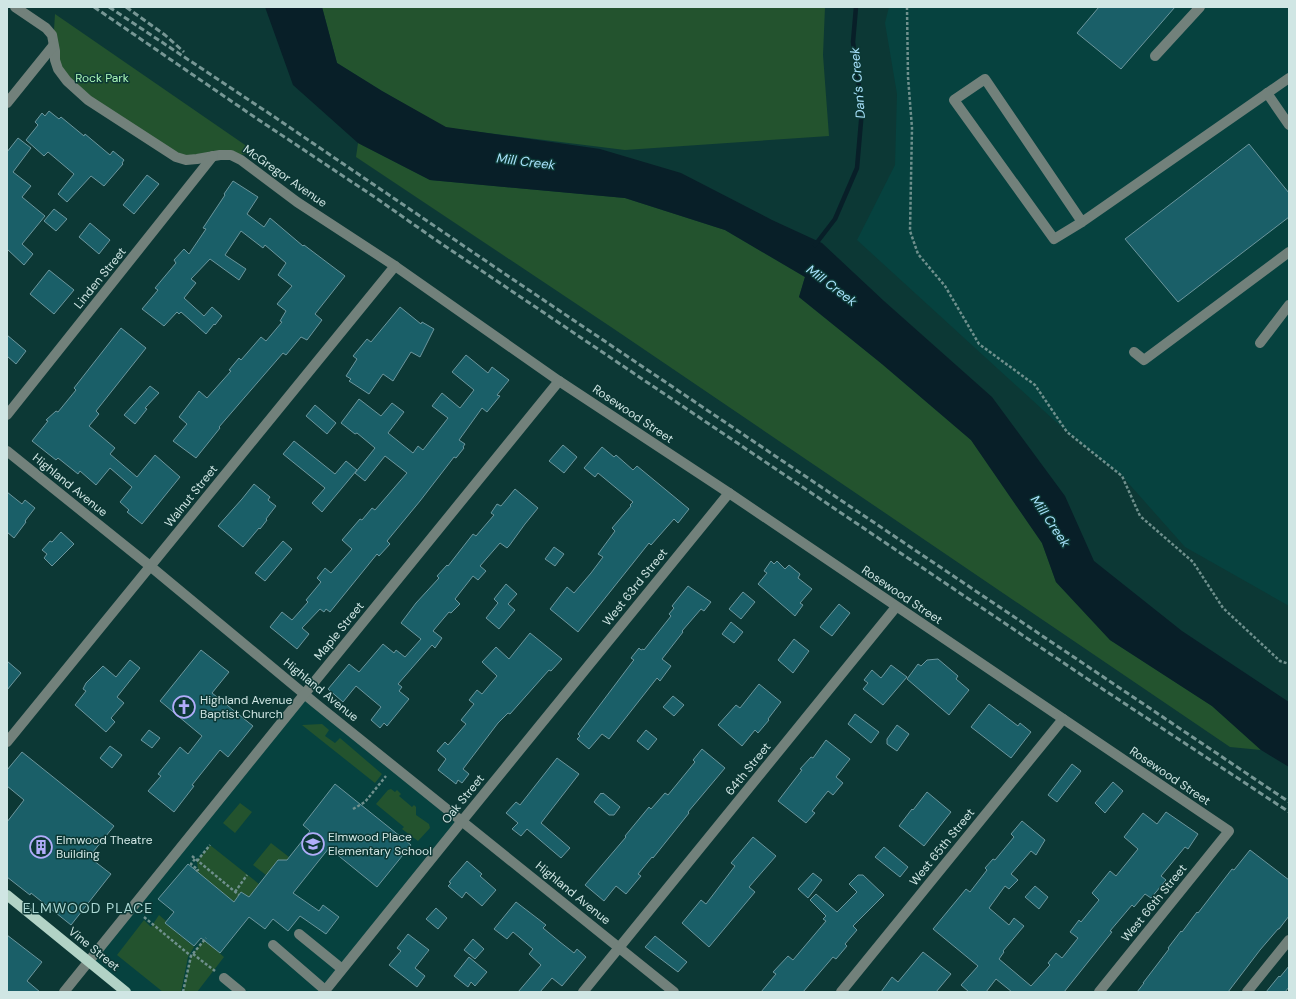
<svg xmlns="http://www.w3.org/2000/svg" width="1296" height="999" font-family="'DM Sans',sans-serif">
<rect width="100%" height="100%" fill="#0c3835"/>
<g fill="#06423f">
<polygon points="889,7 1289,7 1289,606 1185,547 1122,476 1067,432 857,240 895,165 897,94 885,23"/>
<polygon points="305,693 462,821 324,992 126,992 89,961"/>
</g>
<g fill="#23532e">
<polygon points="322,7 825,7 823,55 829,136 625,150 446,128 382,91 337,63"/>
<polygon points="55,14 258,154 220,155 186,160 67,81 53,46"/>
<polygon points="358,143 430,180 625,198 725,230 805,277 799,297 882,364 971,440 1042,543 1056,582 1110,640 1212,706 1261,750 1230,747 614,329 356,157"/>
<polygon points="322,724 329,730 325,736 335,743 340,738 382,774 375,783 302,725"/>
<polygon points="391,789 395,792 397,790 401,794 399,796 412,807 414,805 416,807 416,815 429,824 430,828 418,841 402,829 404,827 376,804 388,790"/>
<polygon points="240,803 252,812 235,833 223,823"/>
<polygon points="271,843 289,857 287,860 278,860 266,875 253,865"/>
<polygon points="210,845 259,884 249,897 241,892 234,902 196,871 198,870 197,861"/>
<polygon points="159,915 166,921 165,923 194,947 188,957 181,992 163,992 117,955 144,920 151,927"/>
<polygon points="206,938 207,942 224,957 197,992 183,992 191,956"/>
</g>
<polygon fill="#081f28" points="265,7 322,7 337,63 382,91 446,127 600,149 681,173 772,220 822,243 884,301 992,397 1065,496 1094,561 1182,631 1289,702 1289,767 1261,750 1212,706 1110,640 1056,582 1042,543 971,440 882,364 799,297 805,277 725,230 625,198 430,180 358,143 293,85"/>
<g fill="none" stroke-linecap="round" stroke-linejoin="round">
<polyline stroke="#081f28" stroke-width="4.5" points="815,245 835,219 857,168 862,110 853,42 856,7"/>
</g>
<g fill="#1a5f68" stroke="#6c969d">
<polygon points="1099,7 1175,7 1121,69 1077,33"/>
<polygon points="49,111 59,119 61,117 84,136 85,134 110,155 113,151 124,160 122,163 123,164 104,186 91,176 67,202 58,194 74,174 48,152 44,156 26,140 38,125 35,122 42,113 45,116"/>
<polygon points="18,138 31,148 13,172 31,186 22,197 45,216 22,244 33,254 24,265 7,249 7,152"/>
<polygon points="1249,144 1289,193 1289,217 1178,302 1125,239"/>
<polygon points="147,175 159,184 134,214 123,205"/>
<polygon points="233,181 258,197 247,214 264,227 270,218 303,246 304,245 345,276 315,314 322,320 307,340 301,337 286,355 283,353 219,427 220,428 196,458 173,441 187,424 179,417 199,391 207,398 231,371 229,370 239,358 241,360 261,337 266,341 282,322 280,321 286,311 277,304 292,286 278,275 286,263 265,245 263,248 241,231 225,255 246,269 239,280 210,259 191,279 196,283 184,298 204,316 212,307 222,316 215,325 214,324 206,334 181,312 179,314 177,312 164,326 142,309 158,290 155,288 176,263 174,260 184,249 189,254 206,229 203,228 225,195 224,194"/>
<polygon points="54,209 67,219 56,231 44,221"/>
<polygon points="90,223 110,240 99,254 79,237"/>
<polygon points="49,270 74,290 54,314 30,294"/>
<polygon points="400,307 421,324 422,322 434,329 420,357 411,352 393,381 383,374 369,394 349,381 351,379 346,376 357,359 353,356 367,339 371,342"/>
<polygon points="121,328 146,348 96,411 99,414 89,426 115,448 110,454 137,477 155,455 180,477 142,524 127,512 129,510 120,502 132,487 110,468 96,485 80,471 78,474 58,458 56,460 32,441 48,421 46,420 56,411 58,412 76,390 74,388"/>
<polygon points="7,335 26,351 16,364 7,356"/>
<polygon points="466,355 488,373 492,367 509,380 497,395 500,396 487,412 482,408 459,440 465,444 463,447 464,448 456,458 454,457 420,501 387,541 390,544 379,556 377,554 330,612 326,609 324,612 320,609 302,628 309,634 297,649 270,627 282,612 292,620 308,602 306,600 321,582 317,578 325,568 331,573 352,549 342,540 360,519 362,520 372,508 375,510 407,473 385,456 365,481 355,473 375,448 357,433 355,434 341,423 359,399 381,416 392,403 404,412 388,433 413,453 418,446 423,450 448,418 432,406 442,393 460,408 474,390 452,372"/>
<polygon points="150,386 159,393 145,408 147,409 135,424 124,415"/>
<polygon points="315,405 336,423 327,434 306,416"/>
<polygon points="294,441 335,474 346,461 357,470 322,512 312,503 325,488 283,454"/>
<polygon points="563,445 577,457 564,473 549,461"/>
<polygon points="602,447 614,457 616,455 633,470 637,466 689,509 678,523 674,519 651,545 649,543 578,632 550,609 567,587 574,593 591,573 603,557 598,554 615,531 612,528 631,506 630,505 633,502 598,473 595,477 584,468"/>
<polygon points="254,484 270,497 268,500 276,506 266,519 267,520 260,529 259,528 243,547 218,526 242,499"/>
<polygon points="515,489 538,508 525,524 509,546 507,548 500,543 480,566 486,571 478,580 473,576 455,599 460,604 451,613 449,612 433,631 442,638 435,648 432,645 398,684 402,687 399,691 409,699 387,726 384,723 380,728 371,720 381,707 356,686 343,702 328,689 349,664 359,672 383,644 394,653 396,650 405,657 421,639 401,623 416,603 439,578 437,576 447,565 448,566 473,534 476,536 494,515 491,513 497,504 501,506"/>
<polygon points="7,492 22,504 25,500 35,508 25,521 26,522 14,538 7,532"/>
<polygon points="61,532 74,544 52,566 44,558 47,554 42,550 50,541 52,542"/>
<polygon points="283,541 292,549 265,581 255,573"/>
<polygon points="554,547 564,554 555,566 545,559"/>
<polygon points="771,561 774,564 777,561 785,569 789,565 800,574 798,578 812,589 800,603 803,605 795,616 758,584 767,573 764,571"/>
<polygon points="506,584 517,594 508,604 515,610 499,629 486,618 498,603 494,599"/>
<polygon points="688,586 711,602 704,611 701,609 682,631 683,632 662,659 671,666 660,681 657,678 609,739 602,734 589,749 577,739 580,736 578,734 633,661 634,660 631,658 639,648 641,650 643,649 644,650 671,616 669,614 674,608 672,606"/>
<polygon points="743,592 755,602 741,619 729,609"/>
<polygon points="839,604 850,613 832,636 820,627"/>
<polygon points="731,622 743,632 734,643 722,634"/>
<polygon points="530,633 562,659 551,671 549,670 510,714 508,713 498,723 463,769 469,774 462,783 458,780 456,784 438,770 446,759 437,751 445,742 448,745 466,724 461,720 474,704 469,700 477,690 482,694 497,676 482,662 496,647 509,659"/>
<polygon points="794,639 809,651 793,673 778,660"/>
<polygon points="201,650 229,672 212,693 253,726 228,757 220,750 192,785 194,786 174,812 148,791 161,776 158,774 180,747 188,754 202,736 160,701"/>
<polygon points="938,659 958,676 956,679 969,690 949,715 907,679 918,664 921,666 927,660"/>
<polygon points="130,660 140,668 117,697 124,703 111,718 115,722 106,732 75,705 86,691 83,689 86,683 103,666 116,677"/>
<polygon points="7,661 21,673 7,690"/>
<polygon points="891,665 907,677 883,705 863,689 868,683 864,680 872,670 881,678"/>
<polygon points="759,684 781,702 768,719 769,720 758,733 755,730 742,746 718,725 736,705 740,708"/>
<polygon points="673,696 684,705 674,716 663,707"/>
<polygon points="989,704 1018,726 1020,723 1031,732 1011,758 971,727"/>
<polygon points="855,714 879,732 871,743 848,724"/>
<polygon points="897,725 909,734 897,751 887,744 887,739"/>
<polygon points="149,730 160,738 152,748 141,740"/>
<polygon points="646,730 657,739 648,750 637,741"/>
<polygon points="826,740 850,759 836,777 843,783 833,795 828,791 812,811 815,813 806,823 778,801 802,770 800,769 811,757 813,758"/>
<polygon points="110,746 122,755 112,768 100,758"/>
<polygon points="702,749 725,768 688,812 689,813 653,858 652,857 638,874 641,876 626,894 616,886 604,901 585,885 626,837 625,836 649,807 651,809 665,793 668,795 695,762 693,760"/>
<polygon points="22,752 114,826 89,857 111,874 71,925 31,893 30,895 7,877 7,822 24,800 7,786 7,770"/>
<polygon points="557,758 579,774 541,823 570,848 561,858 527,829 521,836 512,829 518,823 506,813 516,802 520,805"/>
<polygon points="1072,764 1081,771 1057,802 1048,795"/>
<polygon points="1113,782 1123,791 1105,813 1095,803"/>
<polygon points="335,784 411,845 377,887 329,848 293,893 319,911 323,905 339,917 326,934 300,916 288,931 273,919 265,929 249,917 220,953 201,938 194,946 165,923 174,912 158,899 188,864 234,902 241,892 249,897 278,860 287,860 310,831 303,825"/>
<polygon points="927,792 951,812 924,846 899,826 912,809 913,810"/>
<polygon points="601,793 602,794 603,793 620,807 614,815 609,815 594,802"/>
<polygon points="1166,812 1198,834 1188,849 1185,847 1161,876 1166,880 1151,898 1145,894 1134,907 1132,905 1110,931 1112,932 1064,992 1012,992 996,979 986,992 969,992 961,985 978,966 933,929 966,889 970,892 987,870 985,868 993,859 995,860 1014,837 1011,834 1022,821 1045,840 1036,855 1031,851 1011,874 1018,880 1009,889 1005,886 989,908 1009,925 1014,918 1024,926 1003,951 1004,952 999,959 1031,986 1050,965 1048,963 1056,953 1062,958 1078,938 1070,932 1079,920 1081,922 1099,900 1092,893 1110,871 1116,876 1138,849 1124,837 1143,813 1157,824"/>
<polygon points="753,837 776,856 749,887 755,892 709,947 682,923 701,900 706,904 735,866 731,863"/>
<polygon points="884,847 908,867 900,877 875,857"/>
<polygon points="1250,850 1289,880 1289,916 1279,929 1278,929 1260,950 1228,992 1137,992 1144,983 1143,983 1169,949 1168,948 1181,931 1182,932 1197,912 1198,913 1232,869 1234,870"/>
<polygon points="467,861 482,874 480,876 496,890 482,906 466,892 462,898 448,886 451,883 449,882"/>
<polygon points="813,873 822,880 808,898 798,889"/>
<polygon points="858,875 863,875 884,895 853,926 857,930 845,944 847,946 836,959 833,957 803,992 761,992 776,974 773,972 788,956 793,960 826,921 823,919 826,916 810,900 816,894 837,912 857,892 849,884"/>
<polygon points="1035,886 1048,897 1039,909 1025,897"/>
<polygon points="516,902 546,925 543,928 560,942 574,953 577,949 586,957 562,986 552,978 540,992 518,992 541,965 529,954 533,949 513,932 507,939 494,929"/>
<polygon points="436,908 447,918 438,929 426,919"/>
<polygon points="408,934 429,950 415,968 425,976 417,987 389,965 401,951 397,948"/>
<polygon points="7,935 42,962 27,981 40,992 7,992"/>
<polygon points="655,936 687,962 678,972 645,947"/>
<polygon points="473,939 484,949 475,959 464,950"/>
<polygon points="923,952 951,974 936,992 881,992 892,977 898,982"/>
<polygon points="469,957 487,972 475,986 471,982 468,987 454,976"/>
<polygon points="1289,966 1289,987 1285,992 1266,992 1279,976 1280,977"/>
</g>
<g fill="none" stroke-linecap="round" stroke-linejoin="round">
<g stroke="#6f908d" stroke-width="2.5" stroke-dasharray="3 2" stroke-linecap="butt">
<polyline points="907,7 908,77 912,128 910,231 918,254 945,286 979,344 1035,385 1067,432 1122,476 1140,516 1193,562 1223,608 1280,661 1289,664"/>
<polyline points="353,809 365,802 386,776"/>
<polyline points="192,856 239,895"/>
<polyline points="195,859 191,864 198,870 196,871"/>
<polyline points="197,861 210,845"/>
<polyline points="235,892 247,875"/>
<polyline points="144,917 191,956"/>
<polyline points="193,954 215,971"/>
<polyline points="183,992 191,956 206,938"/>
</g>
<g stroke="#72817b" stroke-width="10">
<polyline points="15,7 46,28 52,35 55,51 55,60 58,69 67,81 88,100 176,157 186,160 197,159 220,155 231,155 241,160 297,202 395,266 559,381 729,493 1229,831 1099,992"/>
<polyline points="1155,56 1200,7"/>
<polyline points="1267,93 1289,125"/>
<polyline points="7,103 53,46"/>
<polyline points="1082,222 985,79 954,100 1054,239 1082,222 1289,78"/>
<polyline points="1260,343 1289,305"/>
<polyline points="1134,352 1144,360 1289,252"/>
<polyline points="7,415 213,156"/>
<polyline points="7,451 150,566 315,703 674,992"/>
<polyline points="7,742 395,266"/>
<polyline points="299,934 342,969"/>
<polyline points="273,945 325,990"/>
<polyline points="224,978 241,992"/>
<polyline points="64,992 298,702 559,381"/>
<polyline points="324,992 462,821 729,493"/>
<polyline points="583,992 896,607"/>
<polyline points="841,992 1063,719"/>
<polyline points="1247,992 1289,940"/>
</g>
<polyline stroke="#b2d3c6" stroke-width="10" points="7,895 126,992"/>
<g stroke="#779795" stroke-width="3" stroke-dasharray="6 3" stroke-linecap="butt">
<polyline points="94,7 253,116 376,198 433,238 1089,680 1289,812"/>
<polyline points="109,7 273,116 505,274 1289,802"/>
<polyline points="126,7 165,35 184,52"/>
</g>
</g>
<defs>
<g id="church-ring" transform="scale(1.15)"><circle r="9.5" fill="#0c3835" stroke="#b1adfa" stroke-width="1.5"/><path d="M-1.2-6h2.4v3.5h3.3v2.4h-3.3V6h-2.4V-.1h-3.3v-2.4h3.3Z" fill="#b1adfa"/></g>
<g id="school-ring" transform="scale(1.15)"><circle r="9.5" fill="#0c3835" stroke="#b1adfa" stroke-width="1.5"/><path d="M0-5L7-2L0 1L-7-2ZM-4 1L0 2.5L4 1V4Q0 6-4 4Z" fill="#b1adfa"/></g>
<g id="building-ring" transform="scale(1.15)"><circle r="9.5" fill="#0c3835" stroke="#b1adfa" stroke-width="1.5"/><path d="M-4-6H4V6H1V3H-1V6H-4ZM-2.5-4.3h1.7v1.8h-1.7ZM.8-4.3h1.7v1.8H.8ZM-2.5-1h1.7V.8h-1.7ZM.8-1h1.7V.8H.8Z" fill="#b1adfa"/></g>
</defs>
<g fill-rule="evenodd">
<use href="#church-ring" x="184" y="707"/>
<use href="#school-ring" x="313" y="844"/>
<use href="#building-ring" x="41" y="847"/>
</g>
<g text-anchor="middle" stroke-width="3" stroke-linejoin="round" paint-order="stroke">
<g font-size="12" fill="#abf7b8" stroke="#0c3835">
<text x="102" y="82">Rock Park</text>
</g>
<g font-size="12" fill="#d0e6e4" stroke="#0c3835">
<text transform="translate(285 176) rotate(35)" y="4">McGregor Avenue</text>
<text transform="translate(100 278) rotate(-51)" y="4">Linden Street</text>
<text transform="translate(633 414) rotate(34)" y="4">Rosewood Street</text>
<text transform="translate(70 485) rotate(39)" y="4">Highland Avenue</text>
<text transform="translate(191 496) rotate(-51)" y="4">Walnut Street</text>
<text transform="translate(635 587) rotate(-51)" y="4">West 63rd Street</text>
<text transform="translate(902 595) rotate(34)" y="4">Rosewood Street</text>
<text transform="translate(339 631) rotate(-51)" y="4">Maple Street</text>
<text transform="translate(321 690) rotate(39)" y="4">Highland Avenue</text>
<text transform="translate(748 769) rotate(-51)" y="4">64th Street</text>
<text transform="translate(1170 776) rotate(34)" y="4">Rosewood Street</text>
<text transform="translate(463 799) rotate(-51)" y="4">Oak Street</text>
<text transform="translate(942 847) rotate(-51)" y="4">West 65th Street</text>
<text transform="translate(573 893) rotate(39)" y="4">Highland Avenue</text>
<text transform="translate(1154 903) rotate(-51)" y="4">West 66th Street</text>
<text transform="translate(94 949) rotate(39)" y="4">Vine Street</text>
</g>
<g font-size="12" fill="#d0e6e4" stroke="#0c3835" text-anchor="start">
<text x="200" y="704">Highland Avenue<tspan x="200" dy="14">Baptist Church</tspan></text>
<text x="328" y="841">Elmwood Place<tspan x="328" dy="14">Elementary School</tspan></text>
<text x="56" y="844">Elmwood Theatre<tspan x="56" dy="14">Building</tspan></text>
</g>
<g font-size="13" font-style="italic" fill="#a8e2fc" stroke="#0c3835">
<text transform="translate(857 83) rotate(-95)" y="5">Dan’s Creek</text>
<text transform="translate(526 161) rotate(7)" y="5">Mill Creek</text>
<text transform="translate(832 285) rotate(37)" y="5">Mill Creek</text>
<text transform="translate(1051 521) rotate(56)" y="5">Mill Creek</text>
</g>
<g font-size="14" letter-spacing="1" fill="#aad6d2" stroke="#0c3835">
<text x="88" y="913">ELMWOOD PLACE</text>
</g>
</g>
<rect width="1296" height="999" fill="none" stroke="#d0e6e4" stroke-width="16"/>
</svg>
